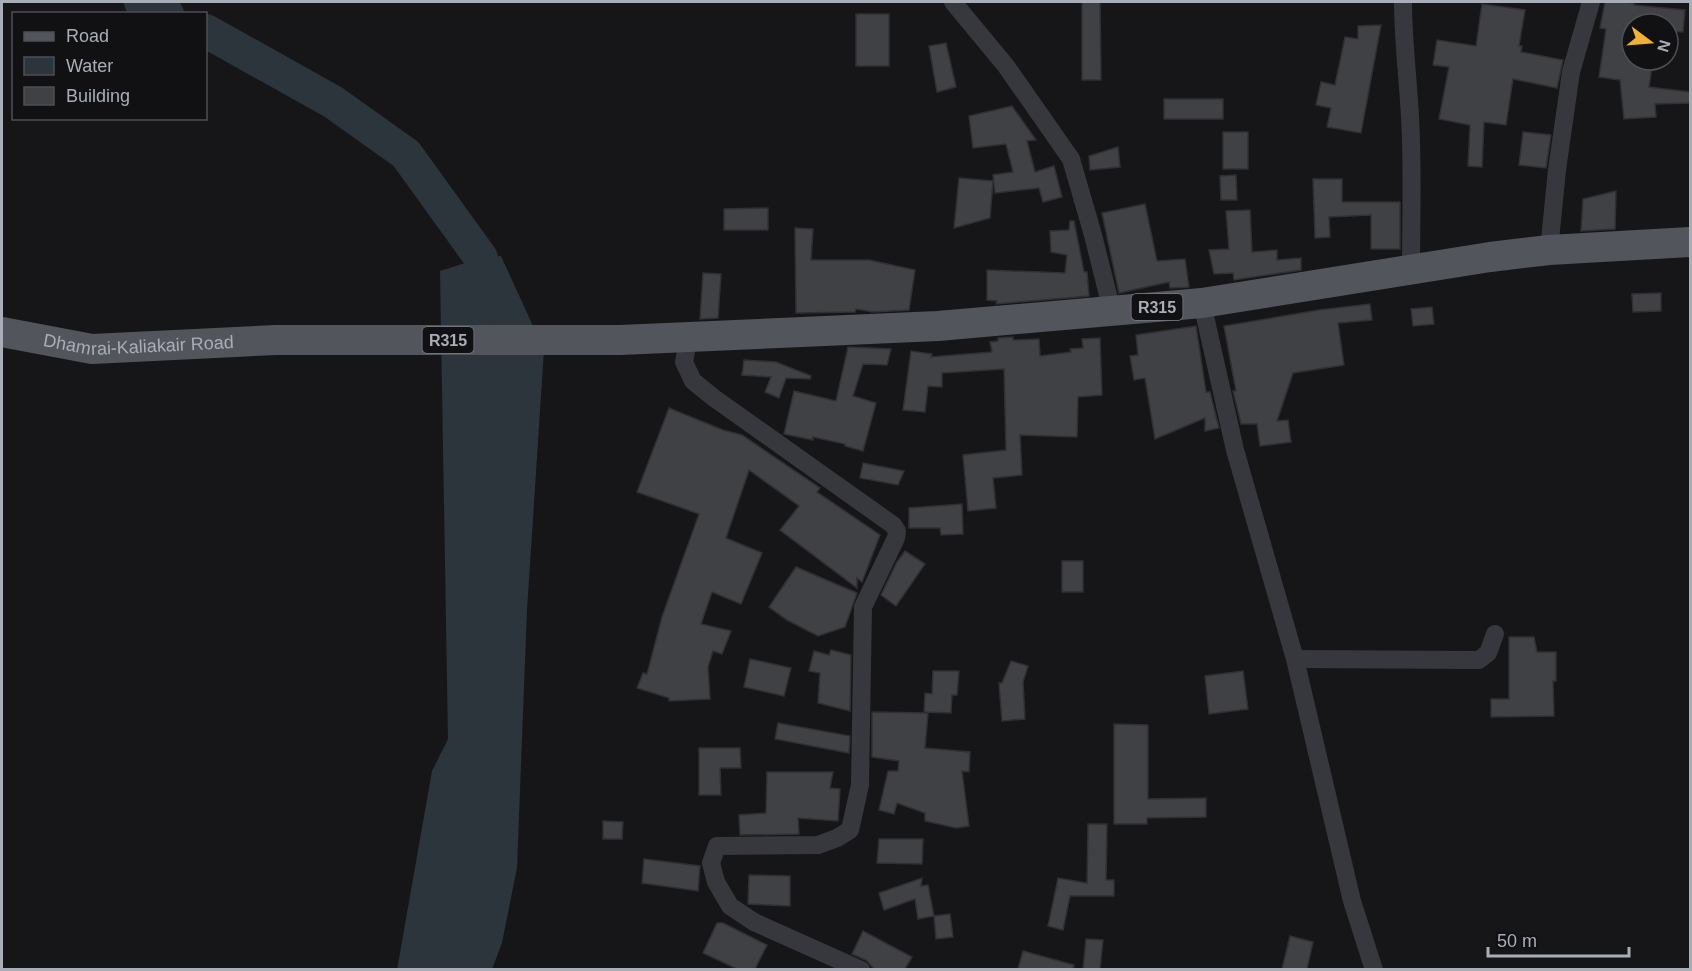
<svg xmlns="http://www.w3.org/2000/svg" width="1692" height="971" font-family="Arial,sans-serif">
<rect width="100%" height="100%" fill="#161618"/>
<polygon fill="#2c353c" points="501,256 544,350 527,610 517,868 502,943 492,969 397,970 432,771 448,739 440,271 481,258"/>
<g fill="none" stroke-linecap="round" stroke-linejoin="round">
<g stroke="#2c353c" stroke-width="34">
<polyline points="141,2 167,14"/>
<polyline points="206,31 333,102 406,154 481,258 486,305"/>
</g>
</g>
<g fill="#404145" stroke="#303034" stroke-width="1.5">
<polygon points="1082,2 1100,2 1101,80 1082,80"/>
<polygon points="1605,2 1622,2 1634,3 1634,5 1685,10 1683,32 1668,31 1668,24 1632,24 1632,60 1653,60 1649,87 1690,92 1690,103 1655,104 1656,117 1624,119 1620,80 1599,77 1606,29 1600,28"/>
<polygon points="1482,4 1525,10 1519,46 1522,46 1521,52 1563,60 1557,88 1513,79 1506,125 1484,122 1482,167 1468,166 1470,125 1439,119 1449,67 1433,65 1437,40 1476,46"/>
<rect x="856" y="14" width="33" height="52"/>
<polygon points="1381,25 1361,133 1327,127 1331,108 1316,105 1321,82 1335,85 1345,37 1358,39 1358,26"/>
<polygon points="946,43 956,87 937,92 929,46"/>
<rect x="1164" y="99" width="59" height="20"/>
<polygon points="1012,106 1036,140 1027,141 1035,172 1054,166 1062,197 1043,202 1039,188 995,193 993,175 1013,172 1006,144 973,148 969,116"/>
<rect x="1223" y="132" width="25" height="37"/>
<polygon points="1523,132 1551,135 1546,168 1519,165"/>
<polygon points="1118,147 1120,167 1090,170 1089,156"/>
<polygon points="1236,175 1237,200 1221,200 1220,176"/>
<polygon points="959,178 993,181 990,218 954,228"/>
<polygon points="1313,179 1342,179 1342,202 1400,202 1400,249 1371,249 1371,215 1329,217 1330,237 1315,238"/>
<polygon points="1616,191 1615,229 1581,231 1583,199"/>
<polygon points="1145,204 1157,261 1185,259 1189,287 1170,288 1169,282 1119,293 1102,213"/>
<polygon points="768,208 768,230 724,230 724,209"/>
<polygon points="1250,210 1252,252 1277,250 1277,260 1301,258 1301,270 1234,280 1233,273 1214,274 1209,250 1229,249 1226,211"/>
<polygon points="1070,221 1074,221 1084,272 1087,272 1089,296 996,304 997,301 987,300 987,270 1065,273 1067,255 1051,252 1050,231 1069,230"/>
<polygon points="795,228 813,229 811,260 869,260 915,270 909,310 873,312 856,309 855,312 796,313"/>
<polygon points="703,273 721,274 718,318 700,319"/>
<polygon points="1661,293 1661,311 1633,312 1632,294"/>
<polygon points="1370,304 1372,320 1338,323 1344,365 1293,373 1277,421 1288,420 1291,442 1260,446 1257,424 1241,424 1233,391 1236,391 1224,326 1319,310"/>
<polygon points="1432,307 1434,324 1413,326 1411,309"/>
<polygon points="1196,326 1206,392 1210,392 1219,428 1205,431 1205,418 1155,439 1145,378 1134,380 1130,356 1138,355 1136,335"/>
<polygon points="1013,337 1013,340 1039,339 1040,356 1071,352 1070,349 1083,348 1082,339 1100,338 1102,395 1078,397 1077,437 1020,435 1022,475 993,478 996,508 968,511 963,455 1006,450 1004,369 942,373 942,387 928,386 925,412 903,410 911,351 932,354 931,357 992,352 990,342 998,341 998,338"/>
<polygon points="848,347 891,349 887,365 863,364 853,396 876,403 863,451 845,446 845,444 813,437 813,440 784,434 794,391 836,401"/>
<polygon points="744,360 776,362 811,376 810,379 786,378 779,398 765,392 771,377 742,375"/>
<polygon points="669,408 723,430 742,435 820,488 817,492 880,535 862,582 857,578 857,588 780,530 799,506 749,470 726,538 762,553 741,604 712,592 701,624 731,631 722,654 713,651 708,667 710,699 669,701 669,698 637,688 643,673 647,674 662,617 699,514 637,492"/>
<polygon points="863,463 904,471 898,485 860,478"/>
<polygon points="962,504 963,534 941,535 940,528 909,528 909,508"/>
<polygon points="905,551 925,564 896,606 881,595 897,562"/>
<rect x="1062" y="561" width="21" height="31"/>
<polygon points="796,567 857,593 845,627 818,636 787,620 769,607"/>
<polygon points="1509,637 1534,637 1537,652 1556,652 1556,681 1553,681 1554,716 1491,717 1491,699 1509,699"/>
<polygon points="831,650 851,655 850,711 818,703 820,673 809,671 814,651 829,655"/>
<polygon points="750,659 791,668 784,696 744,687"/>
<polygon points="1011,661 1028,666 1023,682 1025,719 1002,721 999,683 1002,683"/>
<polygon points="933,671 959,671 957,695 952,695 951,713 924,712 925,693 932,694"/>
<polygon points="1243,671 1248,709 1209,714 1205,676"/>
<polygon points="872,712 928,713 925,748 970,752 969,772 962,771 969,826 956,828 925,821 925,813 897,803 894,814 879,810 888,771 898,771 899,761 872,757"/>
<polygon points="778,723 850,736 849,753 775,739"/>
<polygon points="1114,724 1148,725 1148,799 1206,798 1206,817 1147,818 1147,824 1114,824"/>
<polygon points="699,748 740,748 741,768 720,768 721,795 699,795"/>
<polygon points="767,772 833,772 830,788 840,789 838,821 798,818 799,834 740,835 739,815 766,813"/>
<polygon points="603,821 623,822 622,839 603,839"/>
<polygon points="1088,824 1107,824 1106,880 1114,880 1114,896 1070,896 1063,930 1048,926 1058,878 1087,883"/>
<polygon points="879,839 923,839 922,864 877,863"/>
<polygon points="644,859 700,866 698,891 642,883"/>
<polygon points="749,875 790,876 790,906 748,904"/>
<polygon points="922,878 921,886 928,885 934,916 918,919 915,899 884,910 879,893"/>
<polygon points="950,914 953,937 936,939 934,916"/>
<polygon points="717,923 723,923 767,945 755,969 737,969 703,953"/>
<polygon points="863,931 912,957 905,969 874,969 866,960 852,954"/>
<polygon points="1290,936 1313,942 1307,969 1282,969"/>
<polygon points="1086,939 1103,940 1100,969 1083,969"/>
<polygon points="1023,951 1074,965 1073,969 1018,969"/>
</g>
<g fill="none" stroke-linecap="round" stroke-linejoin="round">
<g stroke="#37383d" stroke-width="18">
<polyline points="953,2 1006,66 1071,159 1093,235 1112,311"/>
<path d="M1403,2C1403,40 1408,78 1410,117C1413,167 1411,218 1411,269"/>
<polyline points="1549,250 1557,170 1571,72 1591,2"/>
<polyline points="1202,303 1235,450 1295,659 1352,901 1374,970"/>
<polyline points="689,336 684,362 693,381 714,398 893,525 897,531 896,538 863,607 860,785 850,830 837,838 818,845 717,846 711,863 716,882 730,906 754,922 861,970"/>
<polyline points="1295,659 1479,660 1488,653 1495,634"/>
</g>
<path stroke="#53555c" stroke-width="30" id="s1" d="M2,332L92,349L276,340H620L938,326L1202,303L1490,257L1549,250L1690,242"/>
</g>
<g text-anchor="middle" stroke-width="5" stroke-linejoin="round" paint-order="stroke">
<g fill="#111113" stroke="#7b7e86" stroke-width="1.5">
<rect x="1131.5" y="294" width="51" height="26" rx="4.5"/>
<rect x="422.5" y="327" width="51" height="26" rx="4.5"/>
</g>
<g font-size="16" font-weight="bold" fill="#a8adb8">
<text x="1157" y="313">R315</text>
<text x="448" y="346">R315</text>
</g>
<g font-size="18" fill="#a8adb8" stroke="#111113">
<text dy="6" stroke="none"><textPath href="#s1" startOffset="138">Dhamrai-Kaliakair Road</textPath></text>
</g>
</g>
<rect width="1692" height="971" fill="none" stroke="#a8adb8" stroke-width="6"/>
<rect x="12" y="12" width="195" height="108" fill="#111113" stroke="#4d4f55" stroke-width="1.5"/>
<rect x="24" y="32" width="30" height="9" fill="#53555c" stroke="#4d4f55" stroke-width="1.5"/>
<text x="66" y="42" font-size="18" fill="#a8adb8">Road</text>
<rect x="24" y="57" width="30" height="18" fill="#2c353c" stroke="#4d4f55" stroke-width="1.5"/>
<text x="66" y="72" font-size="18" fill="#a8adb8">Water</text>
<rect x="24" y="87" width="30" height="18" fill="#404145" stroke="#4d4f55" stroke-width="1.5"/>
<text x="66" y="102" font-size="18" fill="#a8adb8">Building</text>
<g transform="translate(1650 42) rotate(106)"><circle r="28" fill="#111113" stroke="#4d4f55" stroke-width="1.5"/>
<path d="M0-4.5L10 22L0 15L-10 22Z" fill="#f2b134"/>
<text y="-9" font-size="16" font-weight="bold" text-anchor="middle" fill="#a8adb8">N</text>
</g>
<path d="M1488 947v9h141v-9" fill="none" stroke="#a8adb8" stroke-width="3"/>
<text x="1497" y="947" font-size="18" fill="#a8adb8" stroke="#111113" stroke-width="4.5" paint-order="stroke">50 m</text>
</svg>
